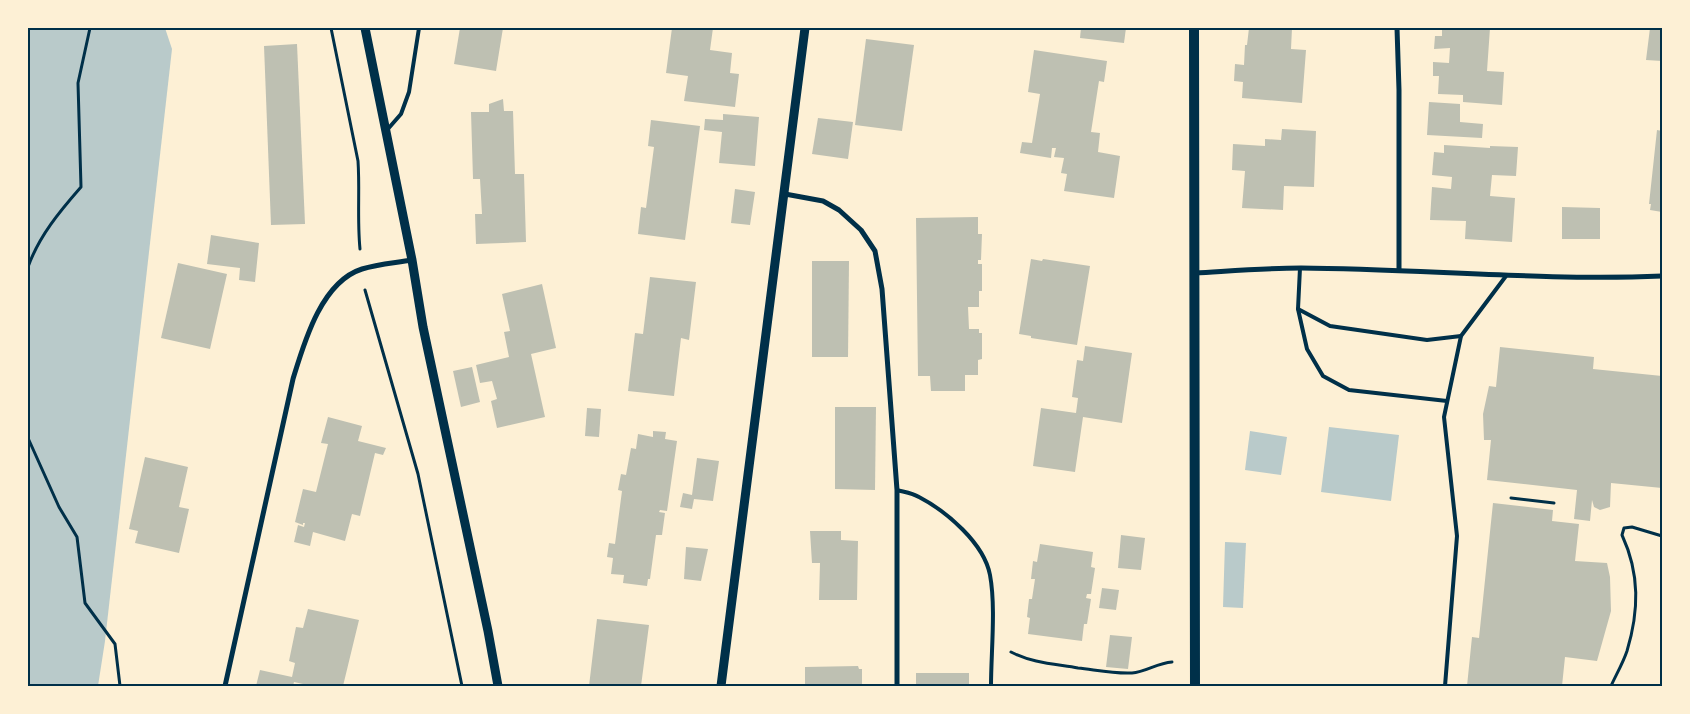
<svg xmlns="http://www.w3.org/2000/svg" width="1690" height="714" font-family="'PT Sans',sans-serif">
<rect width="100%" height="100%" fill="#fdf0d5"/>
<g fill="#b9caca">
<polygon points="28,28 165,28 172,49 105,641 98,686 28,686"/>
<polygon points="1329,427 1399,435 1391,501 1321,492"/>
<polygon points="1250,431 1287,437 1281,475 1245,470"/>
<polygon points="1225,542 1246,543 1243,608 1223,607"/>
</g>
<g fill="#bec0b2">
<polygon points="460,28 503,28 496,71 454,64"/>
<polygon points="672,28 713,28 710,50 732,53 730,73 739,74 735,107 684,101 688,76 666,73"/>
<polygon points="1081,28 1126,28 1124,43 1080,38"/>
<polygon points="1249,28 1292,28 1291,49 1306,50 1302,103 1242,98 1243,82 1234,81 1235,64 1244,65 1245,45 1247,45"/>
<polygon points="1442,28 1490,28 1487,71 1504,72 1502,105 1463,102 1463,95 1438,94 1439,76 1433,76 1433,62 1449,63 1450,48 1434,49 1435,36 1442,36"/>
<polygon points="1650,28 1662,28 1662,61 1646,60"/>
<polygon points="866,39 914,45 902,131 855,125"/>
<polygon points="297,44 305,224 271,225 264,46"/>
<polygon points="1034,50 1107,61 1104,82 1099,81 1091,132 1100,133 1098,152 1120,156 1114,198 1064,191 1067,174 1061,173 1064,158 1054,157 1056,148 1052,148 1051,158 1020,153 1022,142 1032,143 1040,94 1028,92"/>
<polygon points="503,99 504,111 513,111 515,174 524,174 526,242 476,244 475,214 482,214 480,179 473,179 471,112 489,112 489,104"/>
<polygon points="1429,102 1460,104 1460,122 1483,124 1482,138 1427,135"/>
<polygon points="723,114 759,117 755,166 719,163 722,132 704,130 705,119 723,120"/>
<polygon points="818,118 853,122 848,159 812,154"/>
<polygon points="651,120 700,126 685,240 638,234 641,207 646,208 654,147 648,146"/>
<polygon points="1282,129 1316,131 1314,187 1284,186 1283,210 1242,208 1245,171 1232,170 1233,144 1265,146 1265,139 1281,140"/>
<polygon points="1657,130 1662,131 1662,212 1650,210 1651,204 1649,204"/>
<polygon points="1444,145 1490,148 1490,146 1518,147 1516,176 1492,175 1490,196 1515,198 1512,242 1465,239 1466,221 1430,220 1432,187 1451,189 1452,177 1432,175 1434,152 1444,153"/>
<polygon points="735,189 755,192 750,225 731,223"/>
<polygon points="1562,207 1600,208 1600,239 1562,239"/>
<polygon points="978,217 978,234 982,234 981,260 978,260 978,264 982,264 982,291 979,291 979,307 968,307 969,329 979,329 979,333 982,333 982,359 978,360 978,375 965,375 965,391 931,391 930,376 918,376 916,218"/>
<polygon points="211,235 259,243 255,282 239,280 240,268 207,264"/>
<polygon points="1031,259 1042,261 1043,259 1090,266 1077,345 1031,338 1031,336 1019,334"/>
<polygon points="812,261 849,261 848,357 812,357"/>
<polygon points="178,263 227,274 210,349 161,338"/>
<polygon points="650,277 696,282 689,340 681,338 674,396 628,391 635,333 643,334"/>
<polygon points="542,284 556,348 531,354 545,417 497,428 491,401 497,399 492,381 480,383 476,365 509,357 504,332 510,331 502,294"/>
<polygon points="1085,346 1132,353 1122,423 1083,417 1075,472 1033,466 1041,408 1076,413 1078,398 1072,397 1077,360 1083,361"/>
<polygon points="1500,347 1594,357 1593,369 1662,376 1662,488 1611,483 1610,507 1600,510 1594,507 1592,500 1590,521 1574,519 1577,490 1487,480 1491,440 1484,440 1483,414 1489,386 1496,387"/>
<polygon points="472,367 480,402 461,407 453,371"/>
<polygon points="835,407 876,407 875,490 835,489"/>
<polygon points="587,408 601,409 599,437 585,436"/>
<polygon points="328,417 362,426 358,441 386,448 383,455 375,453 360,516 352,514 345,541 313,532 310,546 294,542 298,525 304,527 305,523 303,523 303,525 295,522 303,489 316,492 328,444 321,443"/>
<polygon points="653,431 666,432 665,439 677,441 667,511 660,510 659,512 665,513 662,535 656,535 650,579 648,579 647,586 623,583 624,575 611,574 613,558 607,557 609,543 615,544 622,491 618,490 621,474 626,475 631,448 636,449 638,434 653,437"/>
<polygon points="145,457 188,467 179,507 189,509 179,553 135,543 138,531 129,529"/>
<polygon points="697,458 719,461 713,501 694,499 692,509 680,507 683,493 692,495"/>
<polygon points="1493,503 1553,510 1552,521 1579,524 1575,561 1607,563 1610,577 1611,611 1597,661 1565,657 1562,686 1467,686 1472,637 1479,638"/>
<polygon points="810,531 841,531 841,540 858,541 857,600 819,600 820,563 812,563"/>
<polygon points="1121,535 1145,538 1141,570 1118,568"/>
<polygon points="1040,544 1093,552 1091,567 1095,568 1091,594 1087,594 1086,598 1091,599 1087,624 1084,624 1082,641 1028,634 1030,618 1027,617 1029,599 1032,599 1035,579 1031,579 1033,561 1037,562"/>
<polygon points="686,547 708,549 701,581 684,579"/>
<polygon points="1102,588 1119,590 1116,610 1099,608"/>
<polygon points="308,609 359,620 343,686 312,686 294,682 293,686 256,686 260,670 292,677 295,663 289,661 296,627 303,628"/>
<polygon points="597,619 649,625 641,686 622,685 622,686 589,686"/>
<polygon points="1110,635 1132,637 1128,669 1106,667"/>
<polygon points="858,666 859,669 862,669 862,686 805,686 805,667"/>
<rect x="916" y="673" width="53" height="13"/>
</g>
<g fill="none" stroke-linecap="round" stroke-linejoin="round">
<g stroke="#003049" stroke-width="3">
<path d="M331,28L358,161C360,190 357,219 360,249"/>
<path d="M28,267C39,236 60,211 81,187L78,83L90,28"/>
<polyline points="365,290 418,474 462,686"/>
<polyline points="28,438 59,507 77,537 85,603 115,644 120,686"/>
<polyline points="1511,498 1554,503"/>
<path d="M1011,652C1032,663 1055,664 1078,668C1096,670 1114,674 1132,673C1146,672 1157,663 1172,662"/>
<path d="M1611,686C1616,675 1623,663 1627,651C1639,611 1640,574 1622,535L1624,528L1632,527L1662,536"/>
</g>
<g stroke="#003049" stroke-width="4">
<polyline points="387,130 401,114 409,92 419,28"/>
<polyline points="1300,268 1298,309 1307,349 1323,376 1349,390 1447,401"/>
<polyline points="1298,309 1330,326 1427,340 1461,336"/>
<path d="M897,490C904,492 912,493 919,497C946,511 984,543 990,575C996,607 991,653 991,686"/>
<polyline points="1445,686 1457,536 1444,417 1461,336 1506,276"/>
</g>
<g stroke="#003049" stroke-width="5">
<polyline points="1397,28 1399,90 1399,270"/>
<polyline points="785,194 823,201 839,210 861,230 875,251 882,289 897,490 897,686"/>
<path d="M1195,273C1230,271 1265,268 1301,268C1422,269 1542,281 1662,276"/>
<path d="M225,686L293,379C304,343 321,282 362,269C378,264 395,263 412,260"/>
</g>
<g stroke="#003049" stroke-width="9">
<polyline points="365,28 412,260 423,327 488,631 498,686"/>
<polyline points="721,686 805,28"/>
</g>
<polyline stroke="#003049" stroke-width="10" points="1194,28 1195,686"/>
</g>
<rect width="1690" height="714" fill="none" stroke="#fdf0d5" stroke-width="58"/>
<rect x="29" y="29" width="1632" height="656" fill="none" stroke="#003049" stroke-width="2"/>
</svg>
